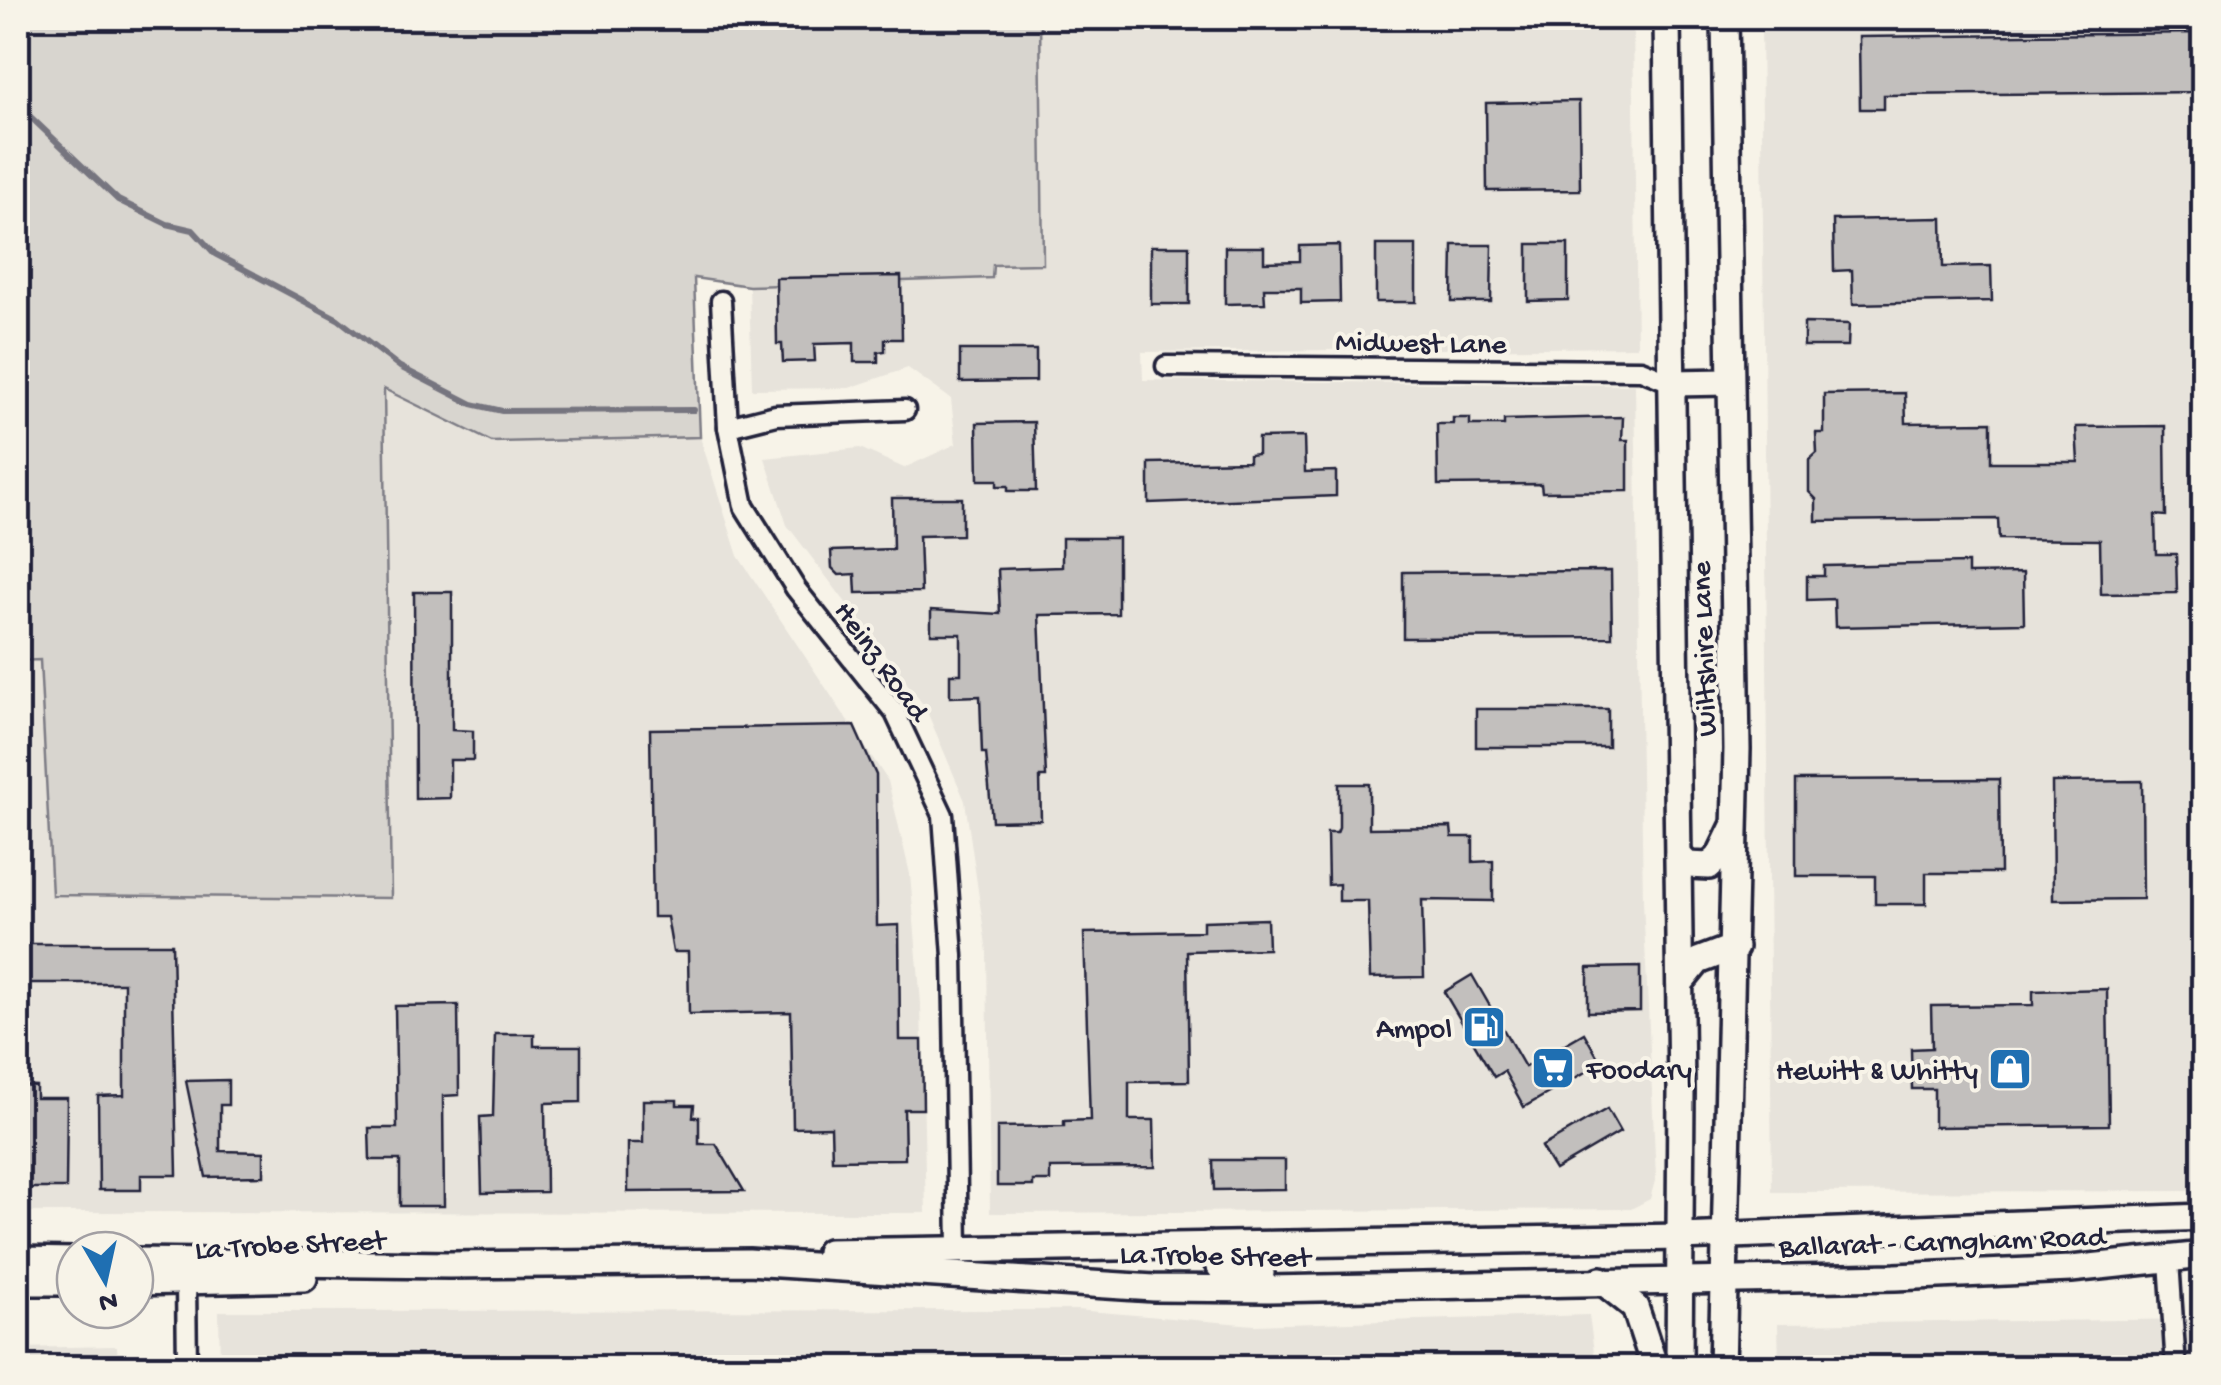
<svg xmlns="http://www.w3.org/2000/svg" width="2221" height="1385" font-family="'Gochi Hand',sans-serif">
<rect width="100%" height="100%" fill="#f7f3e8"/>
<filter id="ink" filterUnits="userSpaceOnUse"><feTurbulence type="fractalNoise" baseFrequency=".01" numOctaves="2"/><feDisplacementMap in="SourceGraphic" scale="20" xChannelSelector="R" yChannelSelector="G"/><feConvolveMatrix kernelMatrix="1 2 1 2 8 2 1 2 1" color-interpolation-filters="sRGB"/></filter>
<g filter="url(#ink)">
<g fill="#e7e3db">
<polygon points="1040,18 1633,18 1637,347 1142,352 1143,380 1635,385 1643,901 1656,1177 1650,1199 1631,1209 990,1213 987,952 965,801 925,707 787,525 765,458 860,448 904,468 956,444 951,399 908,368 849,388 752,389 749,286 991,278 992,265 1043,264"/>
<polygon points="1761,18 2203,18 2203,1191 1772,1192"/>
<polygon points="384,389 492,441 700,437 738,556 888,781 910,874 921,1004 926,1213 18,1212 18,661 40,660 390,898"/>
<polygon points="1076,1310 1254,1325 1589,1315 1596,1367 220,1367 219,1311"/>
<polygon points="2203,1319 2203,1367 1779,1367 1778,1324"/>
<polygon points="117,1346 118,1367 18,1367 18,1348"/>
</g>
<polygon fill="#d8d5cf" stroke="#7d7c85" stroke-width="2.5" points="18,18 1040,18 1043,264 993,265 992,278 749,286 694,278 700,437 492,442 384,389 391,898 52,895 40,660 18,661"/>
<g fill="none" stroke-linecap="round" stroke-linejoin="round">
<polyline stroke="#76747f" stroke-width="6" points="18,105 118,200 167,224 193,230 215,254 338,319 400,367 472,404 502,411 694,410"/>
</g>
<g fill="#c2bfbd" stroke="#22223b" stroke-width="2.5">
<polygon points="2204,33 2204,92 1884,95 1884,109 1860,109 1859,37"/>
<polygon points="1579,101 1580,190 1487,191 1486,103"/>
<polygon points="1942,218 1943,267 1991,266 1992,301 1853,304 1852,270 1834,271 1833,220"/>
<polygon points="1528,244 1568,244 1568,300 1528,301"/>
<polygon points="1339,245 1340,302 1301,303 1301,288 1264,288 1265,303 1225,304 1225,247 1264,247 1264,262 1300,261 1300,246"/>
<rect x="1376" y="245" width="40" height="57"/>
<polygon points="1453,245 1492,245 1491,302 1452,302"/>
<rect x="1151" y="246" width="38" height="58"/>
<polygon points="901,276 902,339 885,339 885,351 878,352 878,362 854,362 854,343 814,344 815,361 783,362 782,344 777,344 776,278"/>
<polygon points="1804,323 1849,324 1848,346 1804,346"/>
<polygon points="960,350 1036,350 1036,381 960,382"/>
<polygon points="1905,393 1906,423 1991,422 1991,462 2078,462 2076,427 2165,426 2166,516 2155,515 2156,554 2176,554 2177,593 2101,594 2100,540 1999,539 1998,519 1816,521 1816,499 1809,492 1809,460 1817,453 1816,433 1824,433 1824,394"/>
<polygon points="1623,417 1622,440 1628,440 1628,491 1542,492 1541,484 1438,485 1437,424 1453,424 1453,418 1470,418 1470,425 1504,425 1504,420"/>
<polygon points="1034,422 1036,491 1008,491 1008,486 997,486 997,480 978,480 977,423"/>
<polygon points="1304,437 1305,472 1336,471 1336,496 1149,503 1149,463 1249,461 1249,455 1258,454 1258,438"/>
<polygon points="892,498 962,498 962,535 919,536 921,592 856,593 855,574 839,575 832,568 831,551 893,549"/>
<polygon points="1062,538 1118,538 1118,614 1039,615 1046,777 1040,777 1041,820 992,821 986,753 982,753 980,696 950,697 950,674 961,674 961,634 931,634 931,610 1000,614 998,569 1062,567"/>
<polygon points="1968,563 1968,574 2023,573 2024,623 1835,627 1834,599 1807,600 1807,576 1824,576 1824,566"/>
<polygon points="1611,571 1612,637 1403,638 1403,572"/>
<polygon points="414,592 452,592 452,730 473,731 473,760 450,760 450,798 415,799"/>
<rect x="1476" y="709" width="132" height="38"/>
<polygon points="854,726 876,775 877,926 899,925 900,1040 922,1040 923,1109 904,1109 905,1159 832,1160 831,1127 793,1128 791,1012 689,1014 688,952 673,952 667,917 653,917 650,729"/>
<polygon points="1999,779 2000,873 1926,873 1926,904 1875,904 1875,876 1796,876 1796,780"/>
<polygon points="2142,781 2143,899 2053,900 2052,782"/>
<polygon points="1339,784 1369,784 1369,828 1451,827 1452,837 1473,837 1473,862 1493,861 1493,901 1422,900 1424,977 1370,978 1368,901 1339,901 1339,884 1328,885 1327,833 1337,833 1339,828"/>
<polygon points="1267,919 1268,949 1187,951 1189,1081 1129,1082 1129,1120 1154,1120 1155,1167 1050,1168 1050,1181 1033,1181 1033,1186 997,1186 997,1127 1064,1126 1064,1121 1090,1120 1084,933 1203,931 1203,921"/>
<polygon points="27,944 172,944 177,1175 141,1175 141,1190 99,1190 98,1096 124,1095 124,983 18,983 18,950 26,950"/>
<polygon points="1640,967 1640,1011 1588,1012 1588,968"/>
<polygon points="1472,975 1525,1067 1584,1033 1601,1063 1524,1107 1504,1071 1494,1077 1444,992"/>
<polygon points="2107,989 2109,1125 1934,1127 1934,1089 1912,1089 1911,1049 1932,1048 1931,1006 2033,1005 2033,991"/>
<polygon points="458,1005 459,1095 443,1096 444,1206 400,1206 400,1160 370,1160 369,1128 397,1128 395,1006"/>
<polygon points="495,1034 534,1034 534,1046 581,1046 581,1102 545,1103 546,1192 482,1193 480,1117 493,1116"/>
<polygon points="228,1080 228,1105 220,1105 220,1151 264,1152 264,1176 206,1177 186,1081"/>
<polygon points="18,1085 36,1086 36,1098 67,1098 66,1188 18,1188"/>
<polygon points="643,1100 677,1100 677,1105 694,1105 693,1117 699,1117 699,1144 716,1144 744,1191 628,1192 628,1143 643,1143"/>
<polygon points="1607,1109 1620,1132 1555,1170 1541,1147"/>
<polygon points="1213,1160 1285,1160 1285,1189 1214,1190"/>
</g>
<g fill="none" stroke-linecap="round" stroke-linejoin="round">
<g stroke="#22223b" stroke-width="25">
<g id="minor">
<polyline points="721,301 728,427 744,506 796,589 895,713 943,815 953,956 958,1247"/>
<polyline points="1166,366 1641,370 1673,383"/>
<polyline points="728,427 776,415 905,410"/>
<polyline points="2169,1260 2176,1368"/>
<polyline points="186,1282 187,1368"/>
</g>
</g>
<g stroke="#22223b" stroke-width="32">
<g id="secondary">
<polyline points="1667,18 1681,1091 1679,1368"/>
<polyline points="1673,383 1728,382"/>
<polyline points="1678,855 1688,865 1709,866 1719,857 1733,828"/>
<polyline points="1680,983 1698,961 1735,947"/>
<polyline points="1207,1245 1220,1267 1261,1273"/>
<polyline points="829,1252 1681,1237 2204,1217"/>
<polyline points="18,1260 75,1261"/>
<polyline points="135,1261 449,1265 749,1262 1154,1288 1269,1289 1895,1277 2071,1269 2204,1255"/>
<polyline points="1601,1280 1635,1307 1655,1368"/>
<polyline points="18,1282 75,1282"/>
<polyline points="135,1282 304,1278"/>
<polyline points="1722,1368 1737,749 1725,18"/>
</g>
</g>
<use href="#minor" stroke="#f7f3e8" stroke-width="18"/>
<use href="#secondary" stroke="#f7f3e8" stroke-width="25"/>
</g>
</g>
<defs>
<g id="fuel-square" transform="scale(2.25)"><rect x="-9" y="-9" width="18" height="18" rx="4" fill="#1f6fb2" stroke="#f7f3e8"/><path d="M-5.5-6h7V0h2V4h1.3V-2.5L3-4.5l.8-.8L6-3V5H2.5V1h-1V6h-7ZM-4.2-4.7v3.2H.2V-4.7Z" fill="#fff"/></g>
<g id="supermarket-square" transform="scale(2.25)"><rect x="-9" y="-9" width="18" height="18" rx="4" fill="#1f6fb2" stroke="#f7f3e8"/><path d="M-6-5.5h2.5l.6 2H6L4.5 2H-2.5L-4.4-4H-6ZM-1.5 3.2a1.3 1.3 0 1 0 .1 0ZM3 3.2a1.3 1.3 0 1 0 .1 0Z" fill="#fff"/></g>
<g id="shop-square" transform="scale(2.25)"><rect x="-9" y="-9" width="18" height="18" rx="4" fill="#1f6fb2" stroke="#f7f3e8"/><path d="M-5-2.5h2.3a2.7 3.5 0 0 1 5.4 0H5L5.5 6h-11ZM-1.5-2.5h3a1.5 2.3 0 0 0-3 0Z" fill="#fff"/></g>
</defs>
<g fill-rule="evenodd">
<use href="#fuel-square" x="1484" y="1027"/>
<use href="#supermarket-square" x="1553" y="1068"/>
<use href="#shop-square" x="2010" y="1069"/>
</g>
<g text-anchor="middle" stroke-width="8" stroke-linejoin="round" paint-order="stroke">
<g font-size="30" fill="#22223b" stroke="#f7f3e8">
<text transform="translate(1421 341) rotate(1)" y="10">Midwest Lane</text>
<text transform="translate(1702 649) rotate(-92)" y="10">Wiltshire Lane</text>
<text transform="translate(883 660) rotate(54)" y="10">Heinz Road</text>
<text transform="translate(1942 1240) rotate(-2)" y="10">Ballarat - Carngham Road</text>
<text transform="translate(290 1243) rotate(-3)" y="10">La Trobe Street</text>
<text transform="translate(1215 1254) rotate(1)" y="10">La Trobe Street</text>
</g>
<g font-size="30" fill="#22223b" stroke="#f7f3e8" text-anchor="end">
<text x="1452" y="1037">Ampol</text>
<text x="1586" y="1078" text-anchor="start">Foodary</text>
<text x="1978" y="1079">Hewitt &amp; Whitty</text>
</g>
</g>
<rect width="2221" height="1385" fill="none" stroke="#f7f3e8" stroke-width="60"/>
<rect x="30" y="30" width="2161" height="1325" fill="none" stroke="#22223b" stroke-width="4" filter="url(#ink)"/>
<g transform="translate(105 1280) rotate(171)"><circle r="48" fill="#f7f3e8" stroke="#a29fa3" stroke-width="2.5"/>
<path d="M0-8L18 38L0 25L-18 38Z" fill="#1f6fb2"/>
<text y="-15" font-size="28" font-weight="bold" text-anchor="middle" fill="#22223b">N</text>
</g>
</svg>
